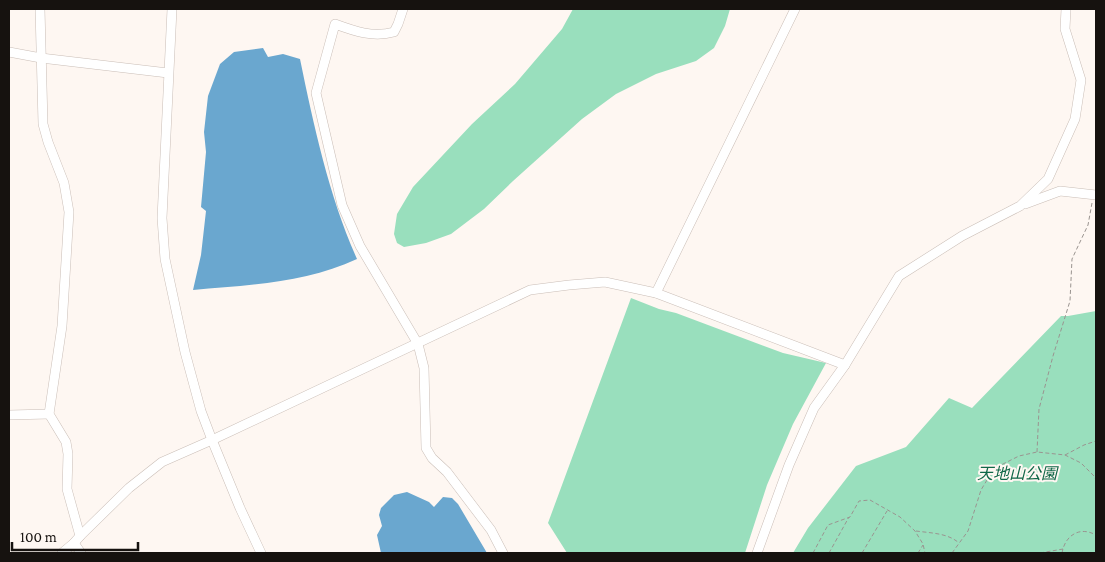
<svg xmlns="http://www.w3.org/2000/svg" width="1105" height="562" font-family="'Crimson Pro','Noto Sans JP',serif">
<rect width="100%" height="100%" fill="#fef7f2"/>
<g fill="#99dfbd">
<polygon points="573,9 730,9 725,26 714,48 696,61 656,74 616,94 582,119 513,181 484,209 451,234 426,243 404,247 397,243 394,234 397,214 413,187 472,124 515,84 562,29"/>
<polygon points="631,298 659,309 676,313 783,353 826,363 793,424 767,485 745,553 567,553 548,523"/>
<polygon points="1096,311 1096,553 793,553 808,528 856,466 906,447 949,398 972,408 1061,316 1068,316"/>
</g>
<g fill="#6aa7cf">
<path d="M263,48L268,57L283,54L300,59C314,127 329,196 357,259C306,283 248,285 193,290L201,255L206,211L201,207L206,152L204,132L208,96L220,64L234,52Z"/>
<polygon points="407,492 429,502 434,507 443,497 452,498 458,504 487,553 381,553 377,535 382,526 379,515 381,508 394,495"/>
</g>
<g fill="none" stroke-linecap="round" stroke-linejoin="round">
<g stroke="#cabeb7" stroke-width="10">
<g id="minor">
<polyline points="40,9 43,124 48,142 64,183 69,212 62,326 49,414 66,442 68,454 67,489 80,536"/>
<polyline points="172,9 162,218 165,259 185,352 201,411 212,440 240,508 261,553"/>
<path d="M403,9L398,24L394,32C373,38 354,31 335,24L316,93L342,205L360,246L418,344L424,368L426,448L432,458L447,472L472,505L491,530L503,553"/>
<polyline points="9,52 41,58 168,73"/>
<polyline points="1025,204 1060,191 1096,195"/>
<polyline points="656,293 795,9"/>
<polyline points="9,415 49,414"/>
<polyline points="74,543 81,553"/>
<polyline points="62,553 74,543 80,536 129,488 162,462 212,440 530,290 569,285 605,282 656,293 845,365"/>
<polyline points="757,553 789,465 814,408 845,365 899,276 962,236 1020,206 1048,179 1075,119 1081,80 1065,29 1066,9"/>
</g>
</g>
<g stroke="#9a9490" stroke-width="1" stroke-dasharray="4 2.5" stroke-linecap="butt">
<polyline points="1037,452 1039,409 1053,356 1070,301 1072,259 1088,225 1092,203"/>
<polyline points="1065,455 1084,445 1096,441"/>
<path d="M916,531C930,533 948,533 959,543"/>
<polyline points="813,553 828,525 850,517 859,501 870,500 900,517 915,531 923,544 925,553"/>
<polyline points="829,553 849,517"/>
<polyline points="862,553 887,511"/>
<polyline points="918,553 923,545"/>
<polyline points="952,553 968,531 981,490 990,475 1001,465 1019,456 1037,452 1065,455 1081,463 1095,477 1096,481"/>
<polyline points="1040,553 1063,549"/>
<path d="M1062,553C1065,535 1080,526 1096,535"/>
</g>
<use href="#minor" stroke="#fff" stroke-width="9"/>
</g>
<g text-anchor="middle" stroke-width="4" stroke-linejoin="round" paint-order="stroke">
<g font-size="16" font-style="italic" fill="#116748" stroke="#fef7f2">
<text x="1017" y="479">天地山公園</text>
</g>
</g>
<rect width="1105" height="562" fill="none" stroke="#16120f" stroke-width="20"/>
<path d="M12 542v8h126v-8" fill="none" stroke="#16120f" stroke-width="2.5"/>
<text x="20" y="542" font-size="15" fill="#16120f" stroke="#fef7f2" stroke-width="4" paint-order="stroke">100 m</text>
</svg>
